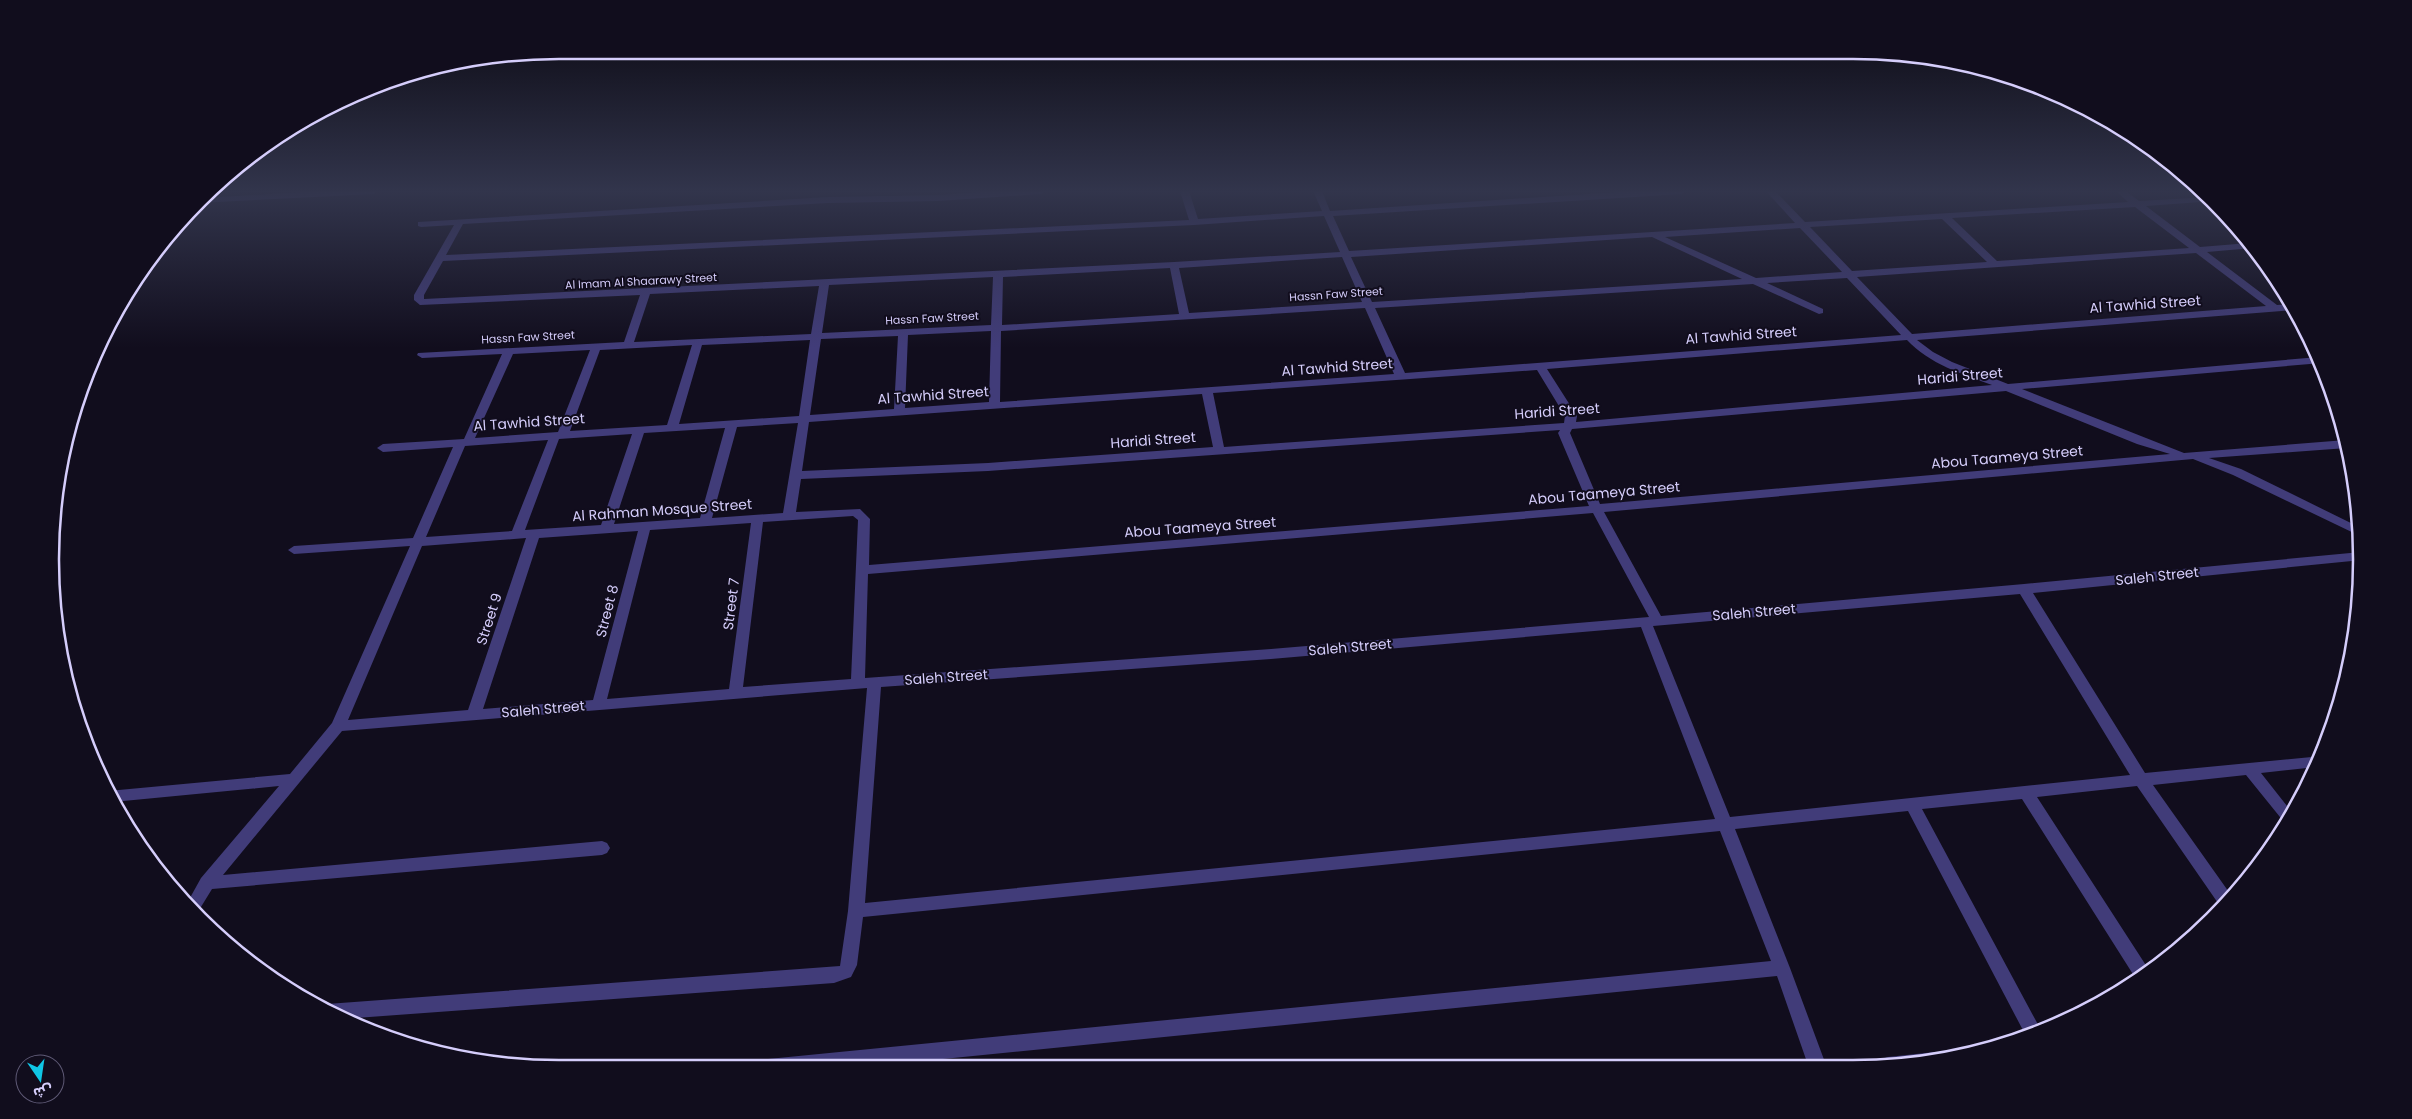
<svg xmlns="http://www.w3.org/2000/svg" width="2412" height="1119" font-family="Poppins,'Noto Sans Arabic',sans-serif">
<rect width="100%" height="100%" fill="#110d1d"/>
<g fill="none" stroke-linecap="round" stroke-linejoin="round">
<g fill="#413c79" fill-rule="evenodd">
<polygon points="321,191 378,191 374,194 197,203 202,198"/>
<path d="M997,191H1045L1041,194L938,201L828,203L463,224L446,255L1189,220L1180,191H1189L1198,219L1322,211L1313,191H1322L1330,211L1634,191H1686L1682,194L1333,216L1349,251L1795,223L1766,191H1775L1805,222L2128,202L2116,191H2126L2139,201L2210,197L2214,201L2146,206L2200,247L2249,243L2253,248L2207,252L2277,305L2291,304L2294,310L1917,340L1933,352L1952,362L2008,384L2319,357L2322,363L2022,389L2184,453L2346,440L2347,448L2209,458L2241,469L2359,527L2360,536L2233,475L2193,459L1604,512L1661,616L2024,584L2361,552L2362,560L2033,593L2145,773L2322,756L2316,767L2261,773L2291,811L2284,822L2246,775L2153,785L2231,895L2220,906L2137,786L2037,797L2149,970L2150,971L2136,979L2022,799L1922,809L2042,1032L2026,1036L1908,811L1735,829L1790,968L1826,1065H1808L1777,976L853,1068H759L762,1062L768,1059L1771,961L1720,831L863,917L857,965L851,977L834,983L342,1019L320,1008L327,1004L840,966L848,911L867,688L342,731L223,875L602,841L607,843L610,848L607,853L602,855L212,889L196,915L186,905L201,878L279,786L113,802L108,791L290,774L332,723L410,546L294,554L288,550L294,546L413,538L453,447L383,452L377,448L383,444L464,439L502,354L422,358L417,355L418,353L624,342L640,295L420,305L414,300V295L454,225L421,227L418,226V222L828,197L938,195ZM2135,207L2189,248L1997,261L1952,218ZM1324,216L1340,252L1174,262L424,299V295L443,261L1194,225ZM1942,219L1987,262L1852,271L1810,227ZM1800,228L1842,272L1756,278L1665,237ZM1652,237L1742,279L1372,302L1351,257ZM2196,253L2266,306L1912,334L1857,277ZM1342,257L1362,302L1189,313L1179,268ZM1170,268L1179,314L1002,325L1003,277ZM993,277L991,325L822,333L829,285ZM1847,278L1901,335L1405,373L1375,308L1753,284L1819,314L1823,313V309L1767,283ZM819,286L811,334L634,342L650,294ZM1365,308L1394,374L1000,402L1001,331ZM991,331L989,402L905,408L908,335ZM898,336L894,409L810,415L821,339ZM810,340L799,416L679,424L702,345ZM1907,340C1929,364 1963,374 1992,385L1576,422L1577,416L1547,369ZM692,345L667,425L570,431L600,350ZM590,350L558,432L475,438L513,354ZM1537,370L1565,416L1564,423L1224,447L1213,393ZM2006,391L2137,444L2170,454L1600,504L1570,433L1572,429ZM1202,394L1213,447L988,463L802,471L809,422ZM798,423L783,513L712,518L737,427ZM725,428L700,518L614,524L644,433ZM1560,430L1558,433L1589,506L869,565L870,519L860,509L796,512L801,479L988,471ZM632,434L601,525L525,530L559,439ZM548,440L512,531L426,537L465,446ZM1593,513L1649,617L1271,649L865,678L868,574ZM853,516L858,520L851,679L743,687L763,522ZM751,523L729,689L607,699L650,530ZM638,531L593,700L483,709L539,538ZM526,538L468,710L348,720L422,546ZM2020,594L2130,775L1730,817L1653,626ZM1641,627L1715,819L865,903L881,687L1271,659Z"/>
<polygon points="1935,1052 1941,1054 1943,1058 1919,1065 1879,1065 1882,1059 1888,1057"/>
</g>
</g>
<linearGradient id="sky" x2="0" y2="1"><stop stop-color="#090710"/><stop offset="0.55" stop-color="#32354c"/><stop offset="1" stop-color="#32354c" stop-opacity="0"/></linearGradient>
<rect width="2412" height="348" fill="url(#sky)"/>
<g text-anchor="middle" stroke-width="4" stroke-linejoin="round" paint-order="stroke">
<g font-size="11" fill="#d5cdfb" stroke="#110d1d">
<text transform="translate(641 281) rotate(-3)" y="4">Al Imam Al Shaarawy Street</text>
<text transform="translate(1336 294) rotate(-4)" y="4">Hassn Faw Street</text>
<text transform="translate(932 318) rotate(-3)" y="4">Hassn Faw Street</text>
<text transform="translate(528 337) rotate(-3)" y="4">Hassn Faw Street</text>
</g>
<g font-size="14" fill="#d5cdfb" stroke="#110d1d">
<text transform="translate(2145 304) rotate(-4)" y="5">Al Tawhid Street</text>
<text transform="translate(1741 335) rotate(-4)" y="5">Al Tawhid Street</text>
<text transform="translate(1337 367) rotate(-4)" y="5">Al Tawhid Street</text>
<text transform="translate(1960 376) rotate(-5)" y="5">Haridi Street</text>
<text transform="translate(933 395) rotate(-4)" y="5">Al Tawhid Street</text>
<text transform="translate(1557 411) rotate(-4)" y="5">Haridi Street</text>
<text transform="translate(529 422) rotate(-4)" y="5">Al Tawhid Street</text>
<text transform="translate(1153 440) rotate(-4)" y="5">Haridi Street</text>
<text transform="translate(2007 457) rotate(-5)" y="5">Abou Taameya Street</text>
<text transform="translate(1604 493) rotate(-5)" y="5">Abou Taameya Street</text>
<text transform="translate(662 510) rotate(-4)" y="5">Al Rahman Mosque Street</text>
<text transform="translate(1200 527) rotate(-4)" y="5">Abou Taameya Street</text>
<text transform="translate(2157 576) rotate(-6)" y="5">Saleh Street</text>
<text transform="translate(731 604) rotate(-83)" y="5">Street 7</text>
<text transform="translate(607 611) rotate(-76)" y="5">Street 8</text>
<text transform="translate(1754 612) rotate(-5)" y="5">Saleh Street</text>
<text transform="translate(489 619) rotate(-72)" y="5">Street 9</text>
<text transform="translate(1350 647) rotate(-5)" y="5">Saleh Street</text>
<text transform="translate(946 677) rotate(-4)" y="5">Saleh Street</text>
<text transform="translate(543 709) rotate(-5)" y="5">Saleh Street</text>
</g>
</g>
<path d="M0 0H2412V1119H0ZM559 59H1853A500 500 0 0 1 2353 559V560A500 500 0 0 1 1853 1060H559A500 500 0 0 1 59 560V559A500 500 0 0 1 559 59Z" fill="#110d1d" fill-rule="evenodd"/>
<path fill="none" stroke="#d5cdfb" stroke-width="2.5" d="M559 59H1853A500 500 0 0 1 2353 559V560A500 500 0 0 1 1853 1060H559A500 500 0 0 1 59 560V559A500 500 0 0 1 559 59Z"/>
<g transform="translate(40 1079) rotate(167)"><circle r="24" fill="#110d1d" stroke="#5f5a76"/>
<path d="M0-4L9 19L0 12L-9 19Z" fill="#10c6e5"/>
<text y="-8" font-size="14" font-weight="bold" text-anchor="middle" fill="#d5cdfb">ش</text>
</g>
</svg>
